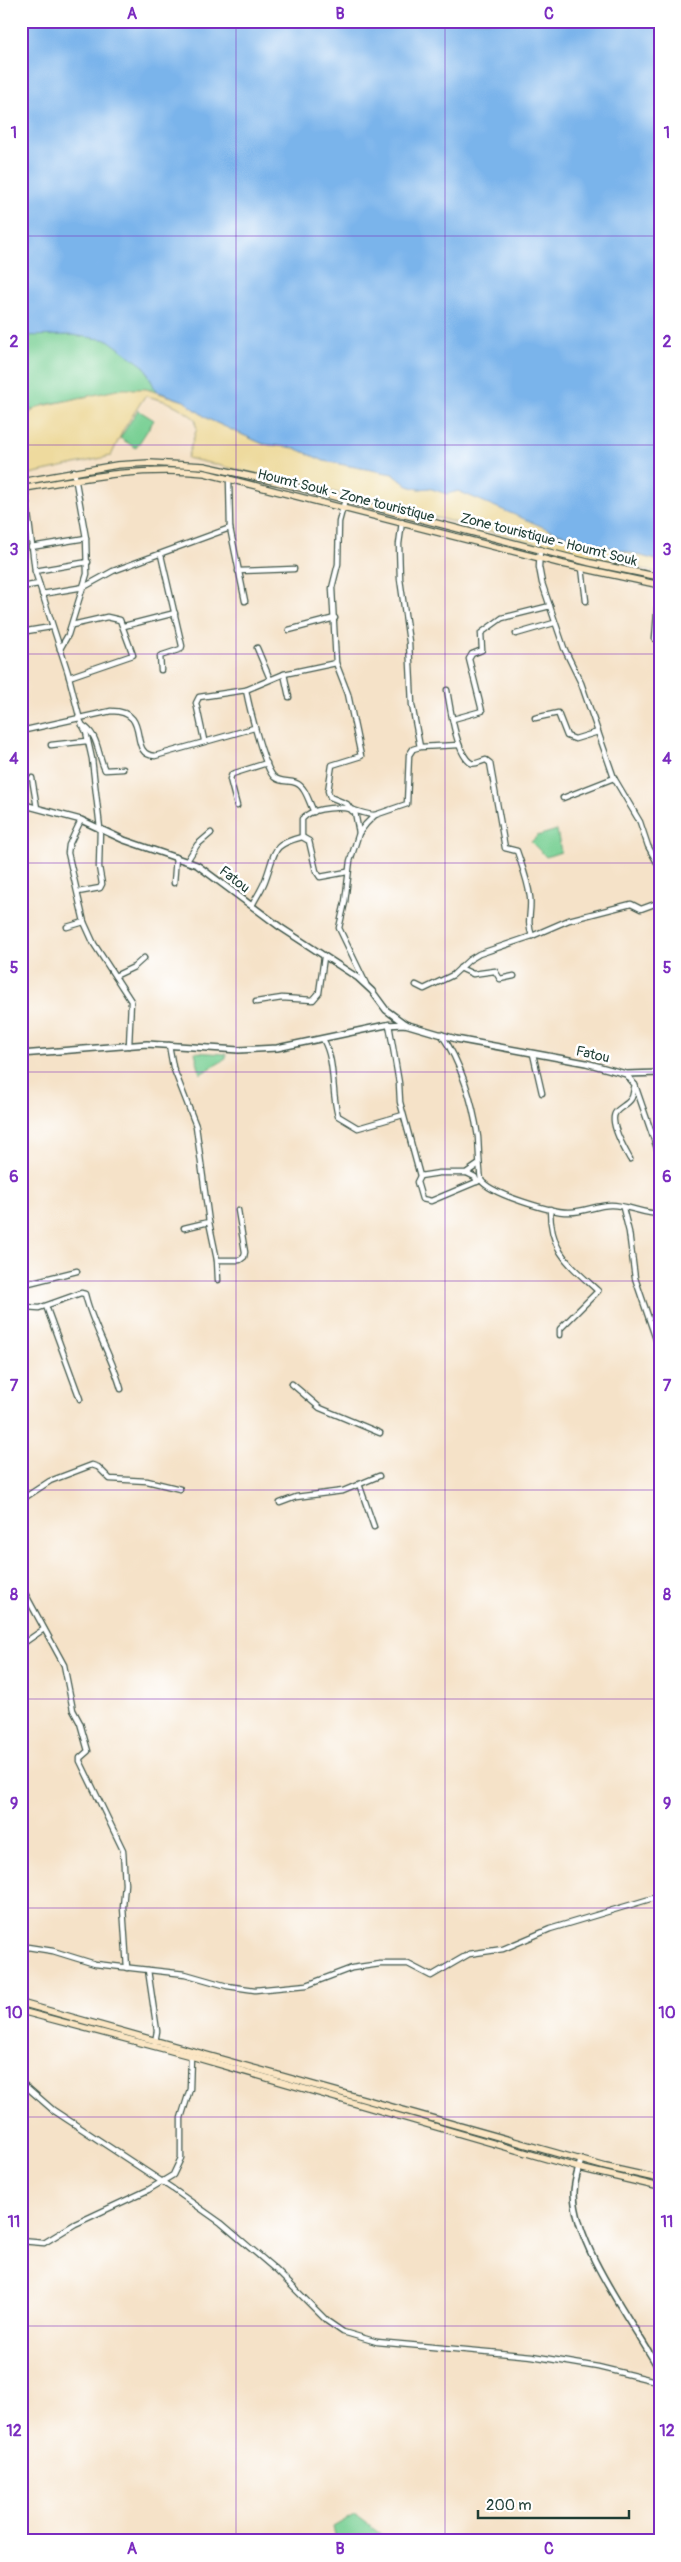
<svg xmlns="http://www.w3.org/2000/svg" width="681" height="2562" font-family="Pangolin,sans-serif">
<rect width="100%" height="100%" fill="#fff"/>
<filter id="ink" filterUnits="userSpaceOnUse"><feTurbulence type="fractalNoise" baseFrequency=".02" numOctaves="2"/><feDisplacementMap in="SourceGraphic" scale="10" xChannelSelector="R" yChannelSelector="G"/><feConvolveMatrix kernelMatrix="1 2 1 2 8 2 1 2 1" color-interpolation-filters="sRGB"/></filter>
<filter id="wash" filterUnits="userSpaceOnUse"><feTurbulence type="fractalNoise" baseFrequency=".0096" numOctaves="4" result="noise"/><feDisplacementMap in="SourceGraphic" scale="20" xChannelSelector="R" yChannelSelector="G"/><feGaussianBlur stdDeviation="1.12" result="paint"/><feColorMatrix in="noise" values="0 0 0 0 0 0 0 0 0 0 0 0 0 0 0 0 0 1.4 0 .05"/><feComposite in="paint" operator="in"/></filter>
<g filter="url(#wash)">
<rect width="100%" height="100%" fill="#f5e2c8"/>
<g fill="#7ad095" stroke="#4c8664">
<polygon points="26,335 72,335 109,340 145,367 156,391 146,389 122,389 44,405 30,411 21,420 21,336"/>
<polygon points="138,410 154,420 136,448 120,438"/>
<polygon points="557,830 561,852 546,857 531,842 537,836"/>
<polygon points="195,1052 226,1054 226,1059 200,1074"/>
<polygon points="354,2515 356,2515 391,2541 336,2541 333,2527"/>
</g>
<path fill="#eeda9e" stroke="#868c69" d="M122,389H146L184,401L208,419L263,444L295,448L324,461L393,474L408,486L419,489L429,488L447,494L458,491L596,544L660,561V573L585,556L376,502L187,458L197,428L195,423L196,420C178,405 168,401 145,396L123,430L111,456L21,476V420L38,407Z"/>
<polygon fill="#7ab4eb" stroke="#4c7890" points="21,21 660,21 660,561 555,532 458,491 447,494 429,488 419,489 408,486 393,474 324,461 295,448 263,444 208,419 184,401 156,391 145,367 108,340 72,335 21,336"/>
</g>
<g filter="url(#ink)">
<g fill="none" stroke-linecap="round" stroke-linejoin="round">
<g stroke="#3f564a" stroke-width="7">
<g id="minor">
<polyline points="229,478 230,528 245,601"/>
<polyline points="25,488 35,571 68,673 80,720 86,732 92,759 100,828 99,867 102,884 100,888 78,892"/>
<polyline points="345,499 339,522 338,564 332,588 336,663 348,694 361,756 332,765 328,791 330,797 347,804 352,811"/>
<polyline points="31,547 86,538"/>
<polyline points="540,549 539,567 542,583 564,648 581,683 614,778 640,822 648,846 660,868"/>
<polyline points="161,555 182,646 181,649 160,656 161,670"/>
<polyline points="582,568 586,601"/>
<polyline points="35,571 88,562"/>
<polyline points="238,571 294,569"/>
<polyline points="21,587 39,584"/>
<polyline points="42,594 84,587 113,571 230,528"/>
<polyline points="124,626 175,613"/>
<polyline points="289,630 335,618"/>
<polyline points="21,632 51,627"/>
<polyline points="516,634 554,623"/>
<polyline points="655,639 659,585"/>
<polyline points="257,648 270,679"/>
<polyline points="60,649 68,635 87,574 86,538 74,471"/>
<polyline points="284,674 289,697"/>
<polyline points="69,677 133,655 120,620 107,617 72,625"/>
<path d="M246,690C249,706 264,768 274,777C281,783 289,780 296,783C306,787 309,803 314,812"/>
<path d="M447,690C450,706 456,754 471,763C475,765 481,761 486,760L490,763L505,848L517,851C522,866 528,881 530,897C532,912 526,920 532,936"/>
<polyline points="535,718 558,713 567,736 575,739 598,732"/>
<polyline points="453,719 482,711 469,659 472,654 482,650 481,633 502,618 550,606"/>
<path d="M82,725C99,734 97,754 105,770L123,769"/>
<path d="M21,731L111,711C153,711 126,754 155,756L254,728"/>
<polyline points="204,740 196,703 199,697 246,690 284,674 336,663"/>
<polyline points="51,745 87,741"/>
<polyline points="420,747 459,745"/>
<polyline points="32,778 37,808"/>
<polyline points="563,798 614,778"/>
<polyline points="237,806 230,779 232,774 267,763"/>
<polyline points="355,812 359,833"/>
<polyline points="81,820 69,845 68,853 84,922 94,944 131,1001 129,1046"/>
<path d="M302,837V819C310,809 332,807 344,808C355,809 364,815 375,815"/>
<polyline points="187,861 197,845 211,833"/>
<polyline points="174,883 176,857"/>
<path d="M252,906C256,897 263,888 266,878C276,851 271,845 302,837L309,841L316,871L320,877L347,872"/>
<polyline points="67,927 84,922"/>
<polyline points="460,968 473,974 495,971 500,979 514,976"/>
<polyline points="115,976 134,967 144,958"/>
<polyline points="366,984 339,928 345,902 350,861 359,833 366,824 375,815 407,804 409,755 413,749 420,747 412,705 409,642 400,579 399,544 402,522"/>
<polyline points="416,985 424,989 453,975 469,960 479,954 532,936 569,920 631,904 641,909 660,902"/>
<polyline points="256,1002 282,998 313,1000 319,993 324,957"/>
<polyline points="389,1024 399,1083 400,1102 420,1176 417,1182 422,1199 431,1201 481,1180"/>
<path d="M441,1034C461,1062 473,1103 478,1137C479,1151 479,1166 481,1180C490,1194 553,1213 570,1212C584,1212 597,1205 611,1205C627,1205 643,1214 660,1214"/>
<path d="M323,1039C336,1061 331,1092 338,1116L358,1128L403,1115"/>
<polyline points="169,1045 173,1067 196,1126 209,1222 217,1260 218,1280"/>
<polyline points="533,1054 542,1093"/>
<path d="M626,1074L635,1085C633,1089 634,1095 631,1099C627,1105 620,1107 616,1112C608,1121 625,1150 630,1159"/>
<polyline points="635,1085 660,1157"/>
<polyline points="21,1144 23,1145"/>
<polyline points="467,1173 475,1177 477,1182"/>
<polyline points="420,1176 439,1173 466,1173 479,1164"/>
<polyline points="623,1208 629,1232 635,1278 660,1351"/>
<path d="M550,1209C550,1252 569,1264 598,1291L560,1329V1335"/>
<polyline points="184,1228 209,1222"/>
<polyline points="217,1260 240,1260 244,1257 245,1252 238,1210"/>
<polyline points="21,1285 77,1271"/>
<path d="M21,1300L25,1307L39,1308L81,1293L85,1294C93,1328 112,1356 121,1389"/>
<polyline points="46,1306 80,1399"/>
<polyline points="292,1384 320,1408 380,1433"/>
<polyline points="658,1404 660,1403"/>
<polyline points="359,1484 374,1527"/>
<polyline points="21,1500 50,1481 92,1465 98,1467 110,1479 147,1481 180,1489"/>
<polyline points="280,1503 296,1497 343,1491 379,1476"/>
<polyline points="21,1586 64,1665 73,1710 80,1723 88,1751 80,1758 80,1761 123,1850 125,1884 123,1907 127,1968"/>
<polyline points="21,1645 44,1629"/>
<polyline points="21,1946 53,1951 95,1964 185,1974 227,1986 255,1990 307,1985 352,1968 380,1964 408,1964 431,1976 469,1954 503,1949 550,1929 660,1896"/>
<polyline points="148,1970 157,2031 155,2042"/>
<polyline points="21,2082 53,2110 173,2189 221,2223 276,2270 327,2321 343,2332 377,2342 532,2356 598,2367 660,2382"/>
<polyline points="21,2241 44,2243 75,2224 148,2190 173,2175 181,2158 181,2118 190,2089 191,2056"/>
</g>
</g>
<g stroke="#3f564a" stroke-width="8">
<g id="tertiary">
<polyline points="21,804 81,820 124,840 197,865 280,927 358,978 372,991 386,1010 405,1024"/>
<polyline points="21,1054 147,1044 239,1050 277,1048 386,1025 405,1024 456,1039 586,1063 626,1074 660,1073"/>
<path d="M581,2160C578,2171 574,2182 574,2193C575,2247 634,2324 660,2371"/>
</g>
</g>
<g stroke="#3f564a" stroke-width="8">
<g id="secondary">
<polyline points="21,482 117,465 149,463 204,466 277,482 591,563 660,577"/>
<path d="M21,489C83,478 141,466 205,473L563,564L660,585"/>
<polyline points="21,2003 606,2167 660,2179"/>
<polyline points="21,2011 191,2056 579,2168 660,2187"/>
</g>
</g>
<use href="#minor" stroke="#fff" stroke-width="4.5"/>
<use href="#tertiary" stroke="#fff" stroke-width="5"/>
<use href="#secondary" stroke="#fbe6c4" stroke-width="5.5"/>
</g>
</g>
<path fill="none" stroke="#7b2cbf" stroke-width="1" stroke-opacity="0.55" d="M236,21V2541M445,21V2541M21,236H660M21,445H660M21,654H660M21,863H660M21,1072H660M21,1281H660M21,1490H660M21,1699H660M21,1908H660M21,2117H660M21,2326H660"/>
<g text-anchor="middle" stroke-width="5" stroke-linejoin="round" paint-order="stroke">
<g font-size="14" fill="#1f3d34" stroke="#fff">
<text transform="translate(346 495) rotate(14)" y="5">Houmt Souk - Zone touristique</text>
<text transform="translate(549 539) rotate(14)" y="5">Zone touristique - Houmt Souk</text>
<text transform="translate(235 879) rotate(38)" y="5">Fatou</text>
<text transform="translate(593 1054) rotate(13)" y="5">Fatou</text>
</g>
</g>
<rect width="681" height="2562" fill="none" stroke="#fff" stroke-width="55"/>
<path d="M478 2510v8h151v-8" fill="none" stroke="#1f3d34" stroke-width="2.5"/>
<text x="486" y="2510" font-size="15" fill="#1f3d34" stroke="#ffffff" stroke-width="4" paint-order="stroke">200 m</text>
<rect x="28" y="28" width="626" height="2506" fill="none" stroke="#7b2cbf" stroke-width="2"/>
<g font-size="16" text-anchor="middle" font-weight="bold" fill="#7b2cbf">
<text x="132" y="19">A</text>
<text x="340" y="19">B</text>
<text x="549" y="19">C</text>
<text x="14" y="138">1</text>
<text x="667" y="138">1</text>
<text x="14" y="347">2</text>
<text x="667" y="347">2</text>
<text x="14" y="555">3</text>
<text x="667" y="555">3</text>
<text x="14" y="764">4</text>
<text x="667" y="764">4</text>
<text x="14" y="973">5</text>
<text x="667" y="973">5</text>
<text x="14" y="1182">6</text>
<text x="667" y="1182">6</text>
<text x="14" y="1391">7</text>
<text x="667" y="1391">7</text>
<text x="14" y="1600">8</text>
<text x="667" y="1600">8</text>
<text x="14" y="1809">9</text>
<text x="667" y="1809">9</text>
<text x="14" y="2018">10</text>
<text x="667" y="2018">10</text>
<text x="14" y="2227">11</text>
<text x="667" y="2227">11</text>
<text x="14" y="2436">12</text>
<text x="667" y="2436">12</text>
<text x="132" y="2554">A</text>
<text x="340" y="2554">B</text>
<text x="549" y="2554">C</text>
</g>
</svg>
